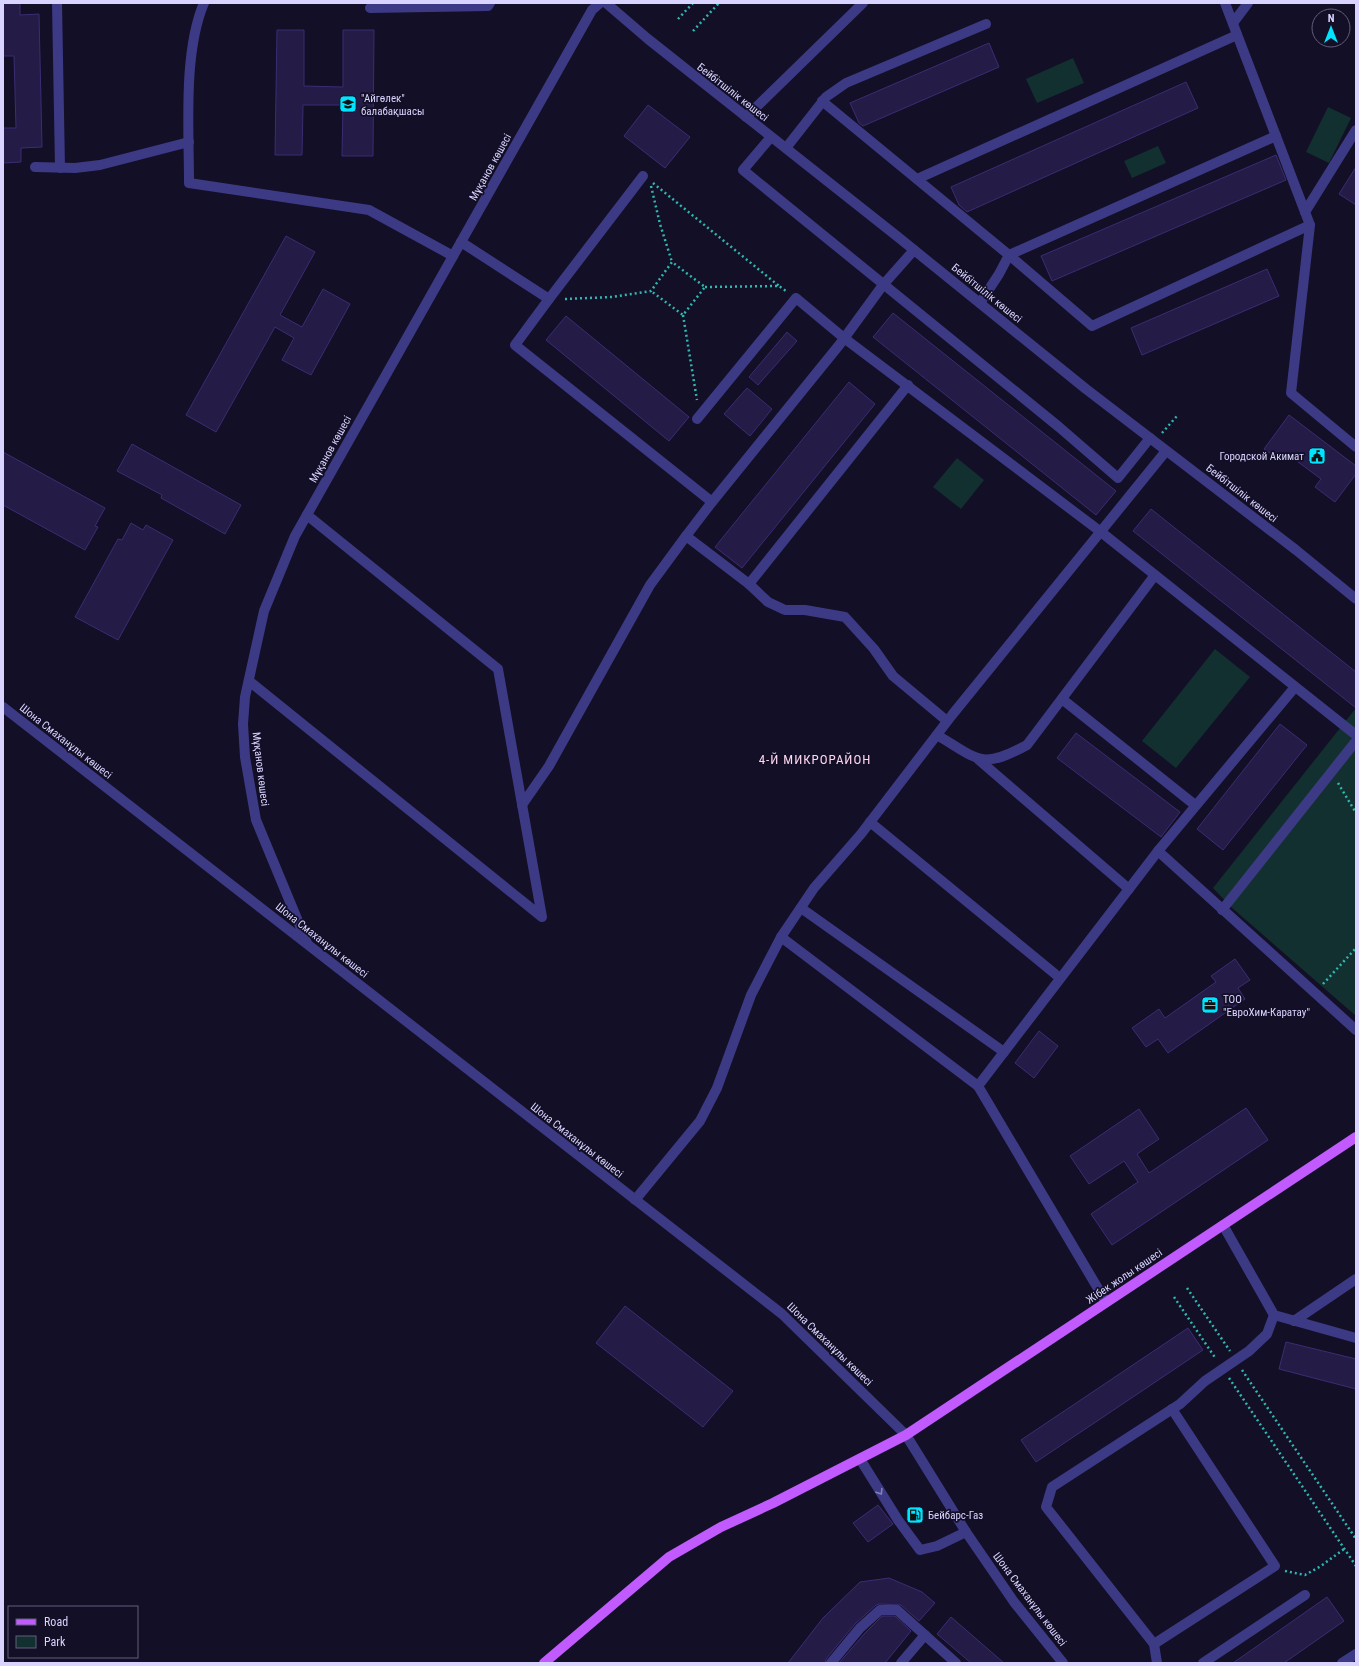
<svg xmlns="http://www.w3.org/2000/svg" width="1359" height="1666" font-family="'Roboto Condensed',sans-serif">
<rect width="100%" height="100%" fill="#130f26"/>
<g fill="#12302f">
<polygon points="1073,58 1084,83 1037,103 1026,79"/>
<polygon points="1328,107 1351,118 1329,163 1306,152"/>
<polygon points="1158,146 1166,163 1132,178 1124,161"/>
<polygon points="957,458 984,480 961,509 933,487"/>
<polygon points="1215,649 1250,677 1176,768 1142,741"/>
<polygon points="1356,708 1356,1016 1231,907 1213,888"/>
</g>
<g fill="#241b47" stroke="#3b2d73">
<polygon points="3,3 20,3 20,15 39,14 42,147 21,148 21,162 3,163 3,128 16,128 14,56 3,56"/>
<polygon points="277,30 304,30 304,86 343,87 343,30 374,30 373,156 342,156 343,105 303,105 302,155 275,155"/>
<polygon points="989,43 999,67 863,126 859,123 850,103"/>
<polygon points="1186,82 1198,108 967,212 959,205 951,187"/>
<polygon points="648,105 690,137 665,168 624,136"/>
<polygon points="1276,155 1286,180 1052,281 1041,256"/>
<polygon points="1356,167 1356,205 1339,194"/>
<polygon points="286,236 315,252 280,315 302,327 323,289 350,304 311,375 282,360 294,338 275,327 216,432 186,415"/>
<polygon points="1267,269 1279,296 1142,355 1131,328"/>
<polygon points="893,313 1116,491 1096,515 873,337"/>
<polygon points="566,316 689,417 669,441 546,340"/>
<polygon points="787,332 797,341 758,385 749,377"/>
<polygon points="849,382 875,404 742,568 715,547"/>
<polygon points="747,388 772,409 750,436 724,414"/>
<polygon points="1289,415 1356,466 1356,474 1335,502 1315,487 1321,479 1286,453 1280,460 1264,449"/>
<polygon points="132,444 241,505 225,534 161,498 162,495 117,471"/>
<polygon points="3,452 105,508 95,526 98,527 85,550 3,505"/>
<polygon points="1151,509 1356,672 1356,708 1133,531"/>
<polygon points="131,523 143,530 146,525 173,540 118,640 75,617 118,539 122,540"/>
<polygon points="1280,724 1307,745 1223,850 1197,829"/>
<polygon points="1076,733 1180,812 1161,837 1057,758"/>
<polygon points="1235,959 1250,980 1238,988 1245,999 1168,1053 1158,1039 1146,1047 1132,1028 1159,1009 1165,1018 1216,982 1211,976"/>
<polygon points="1039,1031 1058,1046 1034,1078 1015,1063"/>
<polygon points="1246,1108 1268,1140 1112,1245 1091,1214 1138,1182 1124,1161 1089,1184 1070,1156 1139,1109 1159,1139 1137,1154 1149,1173"/>
<polygon points="625,1306 733,1391 703,1427 596,1343"/>
<polygon points="1188,1328 1203,1350 1036,1462 1021,1440"/>
<polygon points="1286,1342 1356,1359 1356,1389 1279,1369"/>
<polygon points="878,1505 893,1524 868,1542 853,1523"/>
<polygon points="889,1578 922,1592 935,1603 919,1621 901,1605 879,1604 876,1605 855,1624 826,1659 825,1663 788,1663 823,1618 860,1582"/>
<polygon points="1327,1597 1344,1621 1284,1663 1233,1663"/>
<polygon points="882,1616 895,1616 911,1631 885,1663 839,1663 865,1633"/>
<polygon points="951,1617 1004,1663 971,1663 937,1634"/>
</g>
<g fill="none" stroke-linecap="round" stroke-linejoin="round">
<g stroke="#2fb8b0" stroke-width="2.5" stroke-dasharray="2 3" stroke-linecap="butt">
<polyline points="678,19 693,3"/>
<polyline points="693,31 719,3"/>
<polyline points="653,183 779,286"/>
<polyline points="651,186 660,224 672,262"/>
<polyline points="705,287 779,286 786,291"/>
<polyline points="565,299 612,297 651,291 672,262 705,287 683,315 651,291"/>
<polyline points="683,315 697,400"/>
<polyline points="1162,433 1177,416"/>
<polyline points="1338,783 1356,813"/>
<polyline points="1323,984 1356,948"/>
<polyline points="1187,1288 1230,1351"/>
<polyline points="1174,1297 1216,1359"/>
<polyline points="1242,1370 1356,1539"/>
<polyline points="1229,1378 1356,1566"/>
<polyline points="1285,1571 1305,1575 1321,1566 1344,1549"/>
</g>
<g stroke="#3d3a85" stroke-width="10">
<polyline points="57,3 60,168"/>
<path d="M204,3C183,52 189,129 189,183L369,210L453,256"/>
<polyline points="606,3 648,39 898,237 1086,389 1296,550 1356,599"/>
<polyline points="1225,3 1310,225 1291,393 1356,447"/>
<polyline points="370,8 488,6 490,3"/>
<polyline points="1233,23 1248,3"/>
<polyline points="822,101 1009,255 999,274 980,303"/>
<polyline points="746,117 863,3"/>
<polyline points="1276,136 1009,255 1092,326 1310,225"/>
<polyline points="771,137 743,170 1059,427 1118,478 1150,438"/>
<polyline points="786,148 826,97 846,83 986,24"/>
<polyline points="35,167 75,168 100,165 189,142"/>
<polyline points="917,179 1237,35"/>
<polyline points="1305,212 1356,130"/>
<polyline points="461,242 549,299 515,345 712,502 840,344 883,285 914,250"/>
<polyline points="549,299 643,176"/>
<polyline points="697,419 796,298 844,338 1101,532 1356,735"/>
<polyline points="712,502 686,536 749,584 908,385"/>
<polyline points="749,584 768,602 785,610 805,610 845,617 874,649 893,676 947,721"/>
<polyline points="249,681 542,917 498,669 307,515"/>
<polyline points="1295,687 1158,851 1356,1030"/>
<polyline points="1062,699 1195,805"/>
<polyline points="3,707 782,1314 906,1435 966,1532 1014,1602 1063,1663"/>
<path d="M937,735C979,760 981,770 1027,745L1155,575"/>
<polyline points="979,760 1129,889"/>
<polyline points="522,805 549,766 650,585 686,536"/>
<polyline points="870,822 1060,978"/>
<polyline points="801,908 1004,1052"/>
<polyline points="1222,910 1356,741"/>
<polyline points="781,937 978,1086 1158,851"/>
<polyline points="307,943 256,820 245,757 243,724 245,697 264,611 295,536 592,10 600,3"/>
<polyline points="978,1086 1106,1302"/>
<polyline points="635,1200 700,1121 717,1088 751,995 781,937 814,888 861,834 952,715 1166,451"/>
<polyline points="1223,1225 1274,1315 1356,1338"/>
<polyline points="1294,1321 1356,1279"/>
<polyline points="860,1459 898,1520 920,1550 937,1546 966,1532"/>
<polyline points="1154,1644 1275,1566 1172,1409"/>
<polyline points="831,1663 860,1628 880,1610 897,1610 956,1663"/>
<polyline points="901,1663 925,1635"/>
<polyline points="1157,1663 1154,1644 1046,1507 1052,1487 1180,1404 1205,1381 1249,1351 1267,1334 1274,1315"/>
<polyline points="1203,1663 1305,1595"/>
<polyline points="1342,1663 1356,1654"/>
</g>
<polyline stroke="#c25bff" stroke-width="10" points="544,1663 669,1557 721,1527 773,1503 906,1435 1356,1137"/>
</g>
<defs><path id="oneway-chevron" d="M-2-3.5L2.5 0L-2 3.5" fill="none" stroke-width="1.6" stroke-linecap="round" stroke-linejoin="round"/></defs>
<use stroke="#837fbc" href="#oneway-chevron" transform="translate(880 1492) rotate(58)"/>
<defs>
<g id="school-square" transform="scale(0.9)"><rect x="-9" y="-9" width="18" height="18" rx="4" fill="#00e5ff" stroke="#130f26"/><path d="M0-5L7-2L0 1L-7-2ZM-4 1L0 2.5L4 1V4Q0 6-4 4Z" fill="#111"/></g>
<g id="civic-square" transform="scale(0.9)"><rect x="-9" y="-9" width="18" height="18" rx="4" fill="#00e5ff" stroke="#130f26"/><path d="M-.6-6.5H3V-4.5H.6V-3L4-1V1h2V6H-6V1h2V-1L-.6-3ZM-1.2 2.5V6h2.4V2.5Z" fill="#111"/></g>
<g id="office-square" transform="scale(0.9)"><rect x="-9" y="-9" width="18" height="18" rx="4" fill="#00e5ff" stroke="#130f26"/><path d="M-6-3h4V-5.5h4V-3h4V5H-6ZM-1-4.5V-3h2v-1.5ZM-6 0V1H6V0Z" fill="#111"/></g>
<g id="fuel-square" transform="scale(0.9)"><rect x="-9" y="-9" width="18" height="18" rx="4" fill="#00e5ff" stroke="#130f26"/><path d="M-5.5-6h7V0h2V4h1.3V-2.5L3-4.5l.8-.8L6-3V5H2.5V1h-1V6h-7ZM-4.2-4.7v3.2H.2V-4.7Z" fill="#111"/></g>
</defs>
<g fill-rule="evenodd">
<use href="#school-square" x="348" y="104"/>
<use href="#civic-square" x="1317" y="456"/>
<use href="#office-square" x="1210" y="1005"/>
<use href="#fuel-square" x="915" y="1515"/>
</g>
<g text-anchor="middle" stroke-width="3.5" stroke-linejoin="round" paint-order="stroke">
<g font-size="11" fill="#d9d4ff" stroke="#130f26">
<text transform="translate(733 92) rotate(38)" y="4">Бейбітшілік көшесі</text>
<text transform="translate(490 167) rotate(-61)" y="4">Мұқанов көшесі</text>
<text transform="translate(987 293) rotate(39)" y="4">Бейбітшілік көшесі</text>
<text transform="translate(330 449) rotate(-61)" y="4">Мұқанов көшесі</text>
<text transform="translate(1242 493) rotate(38)" y="4">Бейбітшілік көшесі</text>
<text transform="translate(66 741) rotate(38)" y="4">Шона Смаханұлы көшесі</text>
<text transform="translate(261 769) rotate(83)" y="4">Мұқанов көшесі</text>
<text transform="translate(322 940) rotate(38)" y="4">Шона Смаханұлы көшесі</text>
<text transform="translate(577 1140) rotate(38)" y="4">Шона Смаханұлы көшесі</text>
<text transform="translate(1124 1276) rotate(-34)" y="4">Жібек жолы көшесі</text>
<text transform="translate(830 1344) rotate(44)" y="4">Шона Смаханұлы көшесі</text>
<text transform="translate(1030 1599) rotate(53)" y="4">Шона Смаханұлы көшесі</text>
</g>
<g font-size="11" fill="#d9d4ff" stroke="#130f26" text-anchor="start">
<text x="361" y="102">"Айгөлек"<tspan x="361" dy="13">балабақшасы</tspan></text>
<text x="1304" y="460" text-anchor="end">Городской Акимат</text>
<text x="1223" y="1003">ТОО<tspan x="1223" dy="13">"ЕвроХим-Каратау"</tspan></text>
<text x="928" y="1519">Бейбарс-Газ</text>
</g>
<g font-size="13" letter-spacing="1" fill="#ffd6f0" stroke="#130f26">
<text x="815" y="764">4-Й МИКРОРАЙОН</text>
</g>
</g>
<rect width="1359" height="1666" fill="none" stroke="#d9d4ff" stroke-width="8"/>
<rect x="8" y="1606" width="130" height="52" fill="#130f26" stroke="#625e7d"/>
<rect x="16" y="1619" width="20" height="6" fill="#c25bff" stroke="#625e7d"/>
<text x="44" y="1626" font-size="12" fill="#d9d4ff">Road</text>
<rect x="16" y="1636" width="20" height="12" fill="#12302f" stroke="#625e7d"/>
<text x="44" y="1646" font-size="12" fill="#d9d4ff">Park</text>
<g transform="translate(1331 28)"><circle r="19" fill="#130f26" stroke="#625e7d"/>
<path d="M0-3L7 15L0 10L-7 15Z" fill="#00e5ff"/>
<text y="-6" font-size="11" font-weight="bold" text-anchor="middle" fill="#d9d4ff">N</text>
</g>
</svg>
